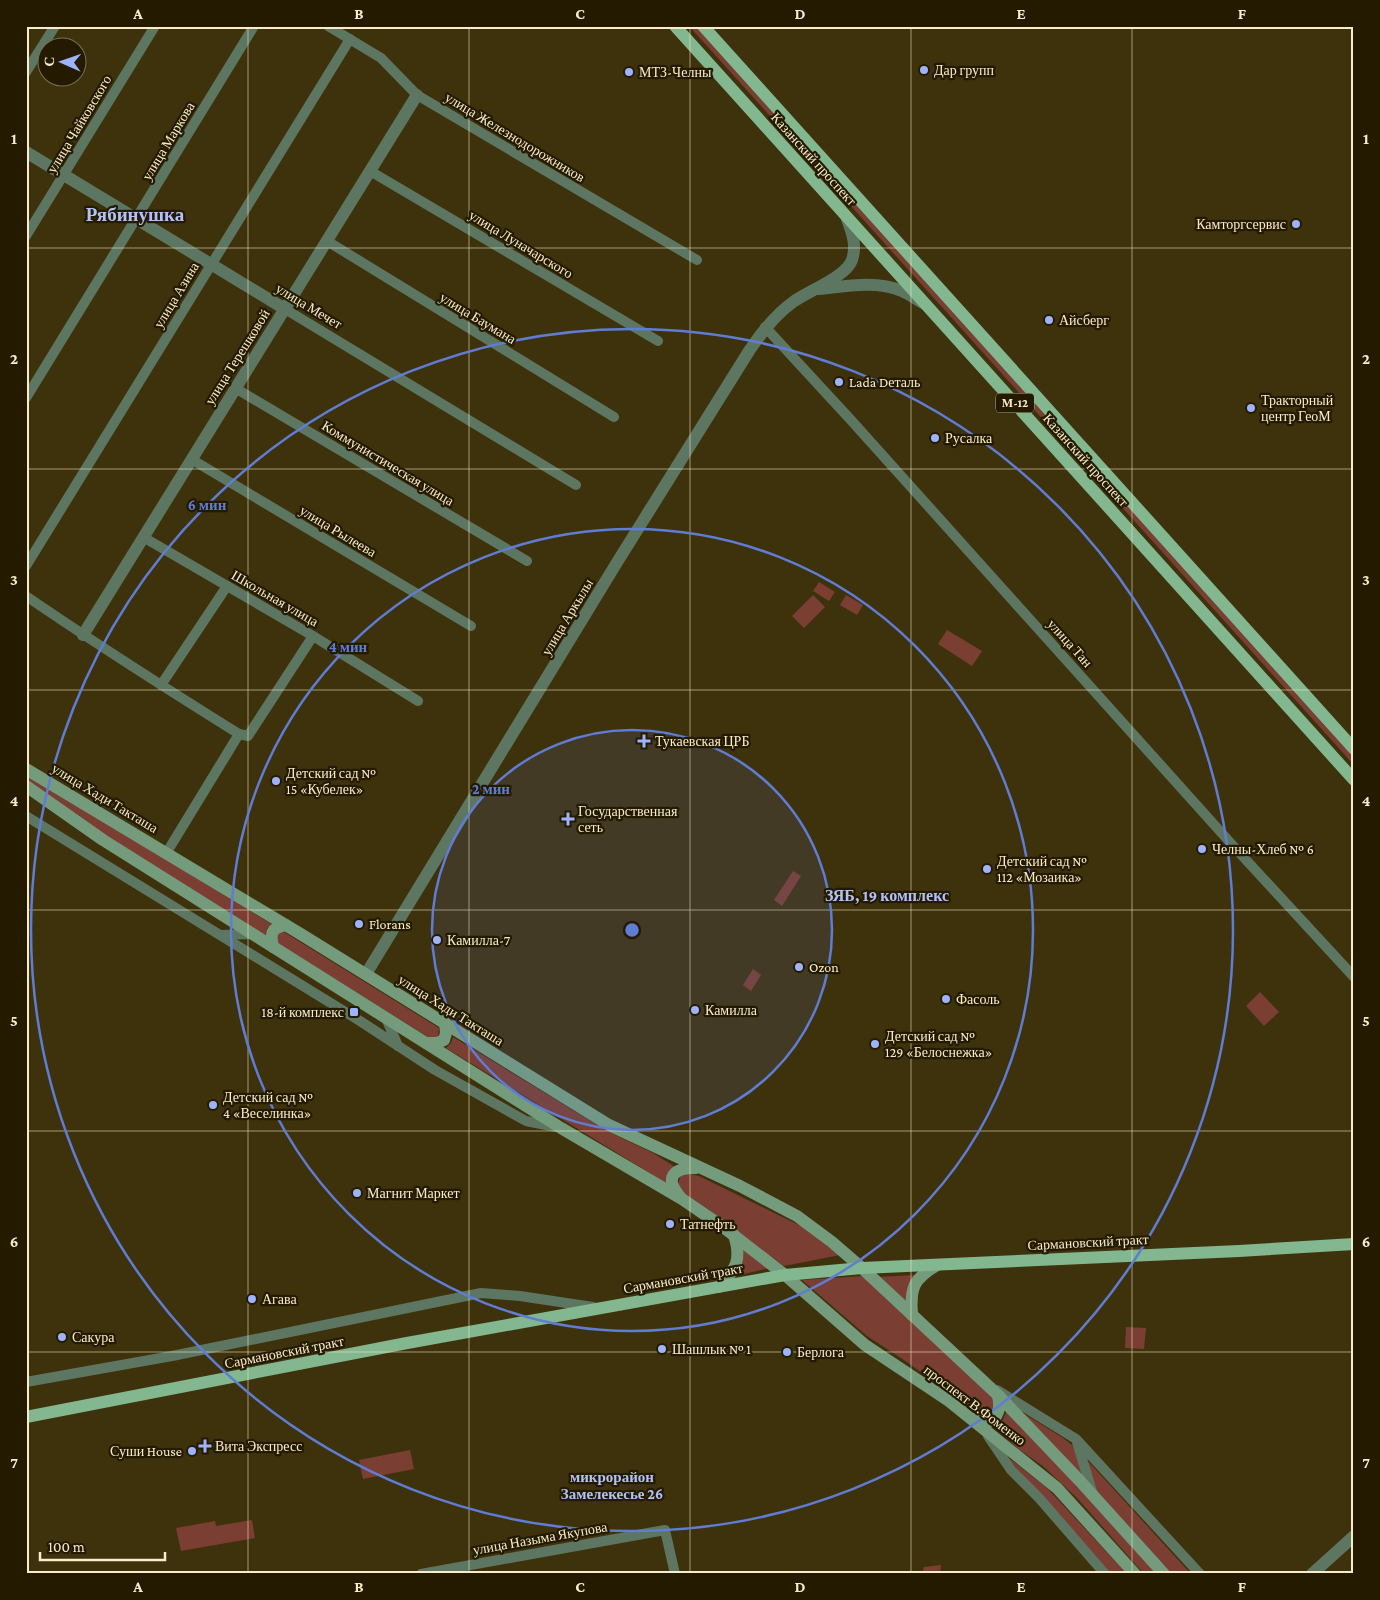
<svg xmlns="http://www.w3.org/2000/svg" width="1380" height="1600" font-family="'Crimson Pro',serif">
<rect width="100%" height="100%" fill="#3e320c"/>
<g fill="#7b3e33">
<polygon points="689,26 695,26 1354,758 1354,765"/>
<polygon points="819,582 835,592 829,601 813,591"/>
<polygon points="813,595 825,607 804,628 792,616"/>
<polygon points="846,595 863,605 857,615 840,605"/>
<polygon points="947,630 982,651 972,666 938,644"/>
<polygon points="26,774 273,925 267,928 266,936 113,842 26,782"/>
<polygon points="793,871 801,876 782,906 774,900"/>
<polygon points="281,932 284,932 439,1028 438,1037 430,1038 276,943 276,936"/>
<polygon points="753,969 761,975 751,991 743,985"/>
<polygon points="1260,992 1279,1012 1264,1026 1246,1006"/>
<polygon points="453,1037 607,1131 653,1153 675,1167 667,1177 666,1183 446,1048 451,1043"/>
<path d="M689,1174L699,1176L807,1229L840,1255L784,1266L684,1194C679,1187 677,1184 681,1176Z"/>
<polygon points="742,1248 770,1268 735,1276"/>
<polygon points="916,1275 907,1306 877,1277"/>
<polygon points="863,1276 996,1400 995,1413 984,1417 977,1413 907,1362 867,1336 802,1280"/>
<polygon points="1126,1327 1146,1328 1144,1349 1125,1348"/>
<polygon points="1007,1410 1159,1574 1144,1574 1078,1499 1043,1466 1017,1448 995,1426 1003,1420"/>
<polygon points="1023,1413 1063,1438 1077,1449 1191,1574 1170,1574"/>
<polygon points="410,1450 414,1469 363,1479 359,1460"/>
<polygon points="1004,1454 1047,1488 1127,1574 1108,1574"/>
<polygon points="252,1520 255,1538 181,1551 176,1528 215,1521 216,1526"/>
<polygon points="941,1565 940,1574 922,1574 924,1567"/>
</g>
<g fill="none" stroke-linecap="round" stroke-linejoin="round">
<g stroke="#5d7662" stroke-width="10">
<polyline points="328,26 381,58 417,95 697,260"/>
<polyline points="26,72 55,26"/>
<polyline points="370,171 658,341"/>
<polyline points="26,236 155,26"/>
<polyline points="327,241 614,417"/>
<polyline points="285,309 576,485"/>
<polyline points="765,327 850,419 1236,849 1354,977"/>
<polyline points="235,388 527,561"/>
<polyline points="26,398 254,26"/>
<polyline points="191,459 471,626"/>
<polyline points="143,537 313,636 418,701"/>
<polyline points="26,566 350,39"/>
<path d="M26,596C96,644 167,689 239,734L248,736L313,636"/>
<polyline points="161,685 227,586"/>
<polyline points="26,816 360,1021 435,1070 526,1121 556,1127"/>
<polyline points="167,852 239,734"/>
<polyline points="221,935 253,934"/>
<polyline points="386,1018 398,1046"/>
<polyline points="26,1382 172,1356 481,1293 520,1296 593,1307"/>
<polyline points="997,1390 1076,1439 1200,1574"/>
<polyline points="988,1436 1011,1470 1039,1498 1105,1574"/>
<polyline points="1077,1442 1093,1495"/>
<polyline points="421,1574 665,1530 675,1574"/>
</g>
<g stroke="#5d7662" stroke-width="12">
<polyline points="26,152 285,309"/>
<path d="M819,289C846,286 877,280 902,291C909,294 916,299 923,303"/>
<polyline points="83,635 417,95"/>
<path d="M366,974L616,564L749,351C761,333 775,315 793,302C808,291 846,277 852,260C857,245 852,233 847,219"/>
<polyline points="1312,1574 1354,1536"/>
</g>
<g stroke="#739b7c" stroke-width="12">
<polyline points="26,769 299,933 609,1125 740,1186 797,1216 832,1242 862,1268 998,1395 1080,1481 1164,1574"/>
<polyline points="26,786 103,840 561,1128 682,1199 723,1227 785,1275 865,1345 949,1401 1057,1488 1135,1574"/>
<path d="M273,947C270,933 271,928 286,925"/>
<polyline points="426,1043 437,1043 444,1040 446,1033 445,1023"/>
<path d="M680,1197C664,1177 673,1168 696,1168"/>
<path d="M719,1287C736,1269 742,1260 734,1235"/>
<path d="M912,1315C910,1288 913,1279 937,1265"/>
<path d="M972,1419L983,1422L992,1421C1000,1413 1000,1406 998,1395"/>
</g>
<g stroke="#83b78f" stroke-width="12">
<polyline points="675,26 1354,780"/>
<polyline points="703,26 1354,749"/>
<polyline points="26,1417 407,1343 785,1275 862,1268 1239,1251 1354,1244"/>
</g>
</g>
<path fill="none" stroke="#f8ecca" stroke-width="1" stroke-opacity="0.55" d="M248,26V1574M469,26V1574M690,26V1574M911,26V1574M1132,26V1574M26,248H1354M26,469H1354M26,690H1354M26,910H1354M26,1131H1354M26,1352H1354"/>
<circle cx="632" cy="930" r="200" fill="#5f7dd4" fill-opacity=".12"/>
<g fill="none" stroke="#5f7dd4" stroke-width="2.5">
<circle cx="632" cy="930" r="200"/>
<circle cx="632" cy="930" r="401"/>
<circle cx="632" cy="930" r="601"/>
</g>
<g fill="#9eb3fd" stroke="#231a00" stroke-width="2">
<circle cx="924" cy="70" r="5"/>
<circle cx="629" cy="72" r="5"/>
<circle cx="1296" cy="224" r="5"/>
<circle cx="1049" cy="320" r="5"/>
<circle cx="839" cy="382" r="5"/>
<circle cx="1251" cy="408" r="5"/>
<circle cx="935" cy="438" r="5"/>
<path d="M641.5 733.5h5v5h5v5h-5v5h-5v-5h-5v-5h5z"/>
<circle cx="276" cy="781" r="5"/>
<path d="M565.5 811.5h5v5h5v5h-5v5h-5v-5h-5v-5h5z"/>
<circle cx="1202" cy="849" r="5"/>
<circle cx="987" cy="869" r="5"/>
<circle cx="359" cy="924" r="5"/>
<circle cx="437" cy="940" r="5"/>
<circle cx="799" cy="967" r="5"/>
<circle cx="946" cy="999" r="5"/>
<circle cx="695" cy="1010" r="5"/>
<rect x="349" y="1007" width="10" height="10" rx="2.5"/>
<circle cx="875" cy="1044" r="5"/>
<circle cx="213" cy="1105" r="5"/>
<circle cx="357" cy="1193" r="5"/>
<circle cx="670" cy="1224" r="5"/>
<circle cx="252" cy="1299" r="5"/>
<circle cx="62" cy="1337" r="5"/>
<circle cx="662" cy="1349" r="5"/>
<circle cx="787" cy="1352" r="5"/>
<path d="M202.5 1438.5h5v5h5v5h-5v5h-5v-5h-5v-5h5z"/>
<circle cx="192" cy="1451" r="5"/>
</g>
<g text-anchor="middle" stroke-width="4.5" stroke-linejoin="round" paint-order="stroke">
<rect fill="#231a00" stroke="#b8ad8d" stroke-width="1" x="996" y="393.5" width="38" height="19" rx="4"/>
<g font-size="12" font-weight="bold" fill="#f8ecca">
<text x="1015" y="407">М-12</text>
</g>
<g font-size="14" fill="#f8ecca" stroke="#231a00" text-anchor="start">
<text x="934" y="75">Дар групп</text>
<text x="639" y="77">МТЗ-Челны</text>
<text x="1286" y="229" text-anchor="end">Камторгсервис</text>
<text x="1059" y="325">Айсберг</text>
<text x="849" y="387">Lada Dеталь</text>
<text x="1261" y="405">Тракторный<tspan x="1261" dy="16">центр ГеоМ</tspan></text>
<text x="945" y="443">Русалка</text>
<text x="655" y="746">Тукаевская ЦРБ</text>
<text x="286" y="778">Детский сад №<tspan x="286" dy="16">15 «Кубелек»</tspan></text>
<text x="578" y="816">Государственная<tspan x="578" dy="16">сеть</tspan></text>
<text x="1212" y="854">Челны-Хлеб № 6</text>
<text x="997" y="866">Детский сад №<tspan x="997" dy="16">112 «Мозаика»</tspan></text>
<text x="369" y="929">Florans</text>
<text x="447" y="945">Камилла-7</text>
<text x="809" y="972">Ozon</text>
<text x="956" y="1004">Фасоль</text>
<text x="705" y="1015">Камилла</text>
<text x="344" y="1017" text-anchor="end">18-й комплекс</text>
<text x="885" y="1041">Детский сад №<tspan x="885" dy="16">129 «Белоснежка»</tspan></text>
<text x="223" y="1102">Детский сад №<tspan x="223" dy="16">4 «Веселинка»</tspan></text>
<text x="367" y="1198">Магнит Маркет</text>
<text x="680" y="1229">Татнефть</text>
<text x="262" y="1304">Агава</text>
<text x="72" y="1342">Сакура</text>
<text x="672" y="1354">Шашлык № 1</text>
<text x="797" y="1357">Берлога</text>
<text x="215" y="1451">Вита Экспресс</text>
<text x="182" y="1456" text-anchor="end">Суши House</text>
</g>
<g font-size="14" fill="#f8ecca" stroke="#231a00">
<text transform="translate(79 124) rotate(-59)" y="5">улица Чайковского</text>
<text transform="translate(515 137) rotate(31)" y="5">улица Железнодорожников</text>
<text transform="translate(168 141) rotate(-59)" y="5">улица Маркова</text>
<text transform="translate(814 159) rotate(48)" y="5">Казанский проспект</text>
<text transform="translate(521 244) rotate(31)" y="5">улица Луначарского</text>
<text transform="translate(176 295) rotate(-59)" y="5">улица Азина</text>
<text transform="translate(309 306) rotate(31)" y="5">улица Мечет</text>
<text transform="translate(478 318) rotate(31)" y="5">улица Баумана</text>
<text transform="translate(237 357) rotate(-58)" y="5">улица Терешковой</text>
<text transform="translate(1086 460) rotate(48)" y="5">Казанский проспект</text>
<text transform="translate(388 463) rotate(31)" y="5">Коммунистическая улица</text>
<text transform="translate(338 531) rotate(31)" y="5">улица Рылеева</text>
<text transform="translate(275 598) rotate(30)" y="5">Школьная улица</text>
<text transform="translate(567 617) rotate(-59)" y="5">улица Аркылы</text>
<text transform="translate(1070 643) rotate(48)" y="5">улица Тан</text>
<text transform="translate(105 798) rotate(31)" y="5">улица Хади Такташа</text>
<text transform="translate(451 1010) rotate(32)" y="5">улица Хади Такташа</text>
<text transform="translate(1088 1242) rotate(-3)" y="5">Сармановский тракт</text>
<text transform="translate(683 1278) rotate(-10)" y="5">Сармановский тракт</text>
<text transform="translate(284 1352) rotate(-11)" y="5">Сармановский тракт</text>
<text transform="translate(975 1405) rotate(37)" y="5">проспект В.Фоменко</text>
<text transform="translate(540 1538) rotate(-10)" y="5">улица Назыма Якупова</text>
</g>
<g font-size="15" font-weight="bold" fill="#b2c2f9" stroke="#231a00">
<text x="612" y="1482">микрорайон<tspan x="612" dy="17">Замелекесье 26</tspan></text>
</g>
<g font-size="16" font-weight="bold" fill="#b2c2f9" stroke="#231a00">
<text x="887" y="901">ЗЯБ, 19 комплекс</text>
</g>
<g font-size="19" font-weight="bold" fill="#b2c2f9" stroke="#231a00">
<text x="135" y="221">Рябинушка</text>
</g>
</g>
<circle cx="632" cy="930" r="8" fill="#5f7dd4" stroke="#231a00" stroke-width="2.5"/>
<g font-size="15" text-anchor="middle" font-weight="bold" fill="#5f7dd4" stroke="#231a00" stroke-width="4.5" stroke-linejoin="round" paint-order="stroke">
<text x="207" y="510">6 мин</text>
<text x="348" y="652">4 мин</text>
<text x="491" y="794">2 мин</text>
</g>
<rect width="1380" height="1600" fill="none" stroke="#231a00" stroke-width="55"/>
<g transform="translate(62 62) rotate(272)"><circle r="24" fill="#231a00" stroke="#786e51"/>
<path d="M0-4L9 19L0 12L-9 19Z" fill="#9eb3fd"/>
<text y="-8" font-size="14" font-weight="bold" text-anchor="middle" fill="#f8ecca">С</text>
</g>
<path d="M40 1552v8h125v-8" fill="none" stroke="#f8ecca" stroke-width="2.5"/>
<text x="48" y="1552" font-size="15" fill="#f8ecca" stroke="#231a00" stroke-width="4" paint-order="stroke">100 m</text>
<rect x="28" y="28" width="1324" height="1544" fill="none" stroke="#f8ecca" stroke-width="2"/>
<g font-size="16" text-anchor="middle" font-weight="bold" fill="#f8ecca">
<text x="138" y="19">A</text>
<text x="359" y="19">B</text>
<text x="580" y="19">C</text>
<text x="800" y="19">D</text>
<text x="1021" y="19">E</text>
<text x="1242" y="19">F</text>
<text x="14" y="144">1</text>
<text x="1366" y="144">1</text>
<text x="14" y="364">2</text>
<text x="1366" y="364">2</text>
<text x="14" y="585">3</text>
<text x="1366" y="585">3</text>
<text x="14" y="806">4</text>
<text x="1366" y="806">4</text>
<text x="14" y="1026">5</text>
<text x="1366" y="1026">5</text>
<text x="14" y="1247">6</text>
<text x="1366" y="1247">6</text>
<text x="14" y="1468">7</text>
<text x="1366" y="1468">7</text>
<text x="138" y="1592">A</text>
<text x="359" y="1592">B</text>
<text x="580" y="1592">C</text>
<text x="800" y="1592">D</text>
<text x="1021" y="1592">E</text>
<text x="1242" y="1592">F</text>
</g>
</svg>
